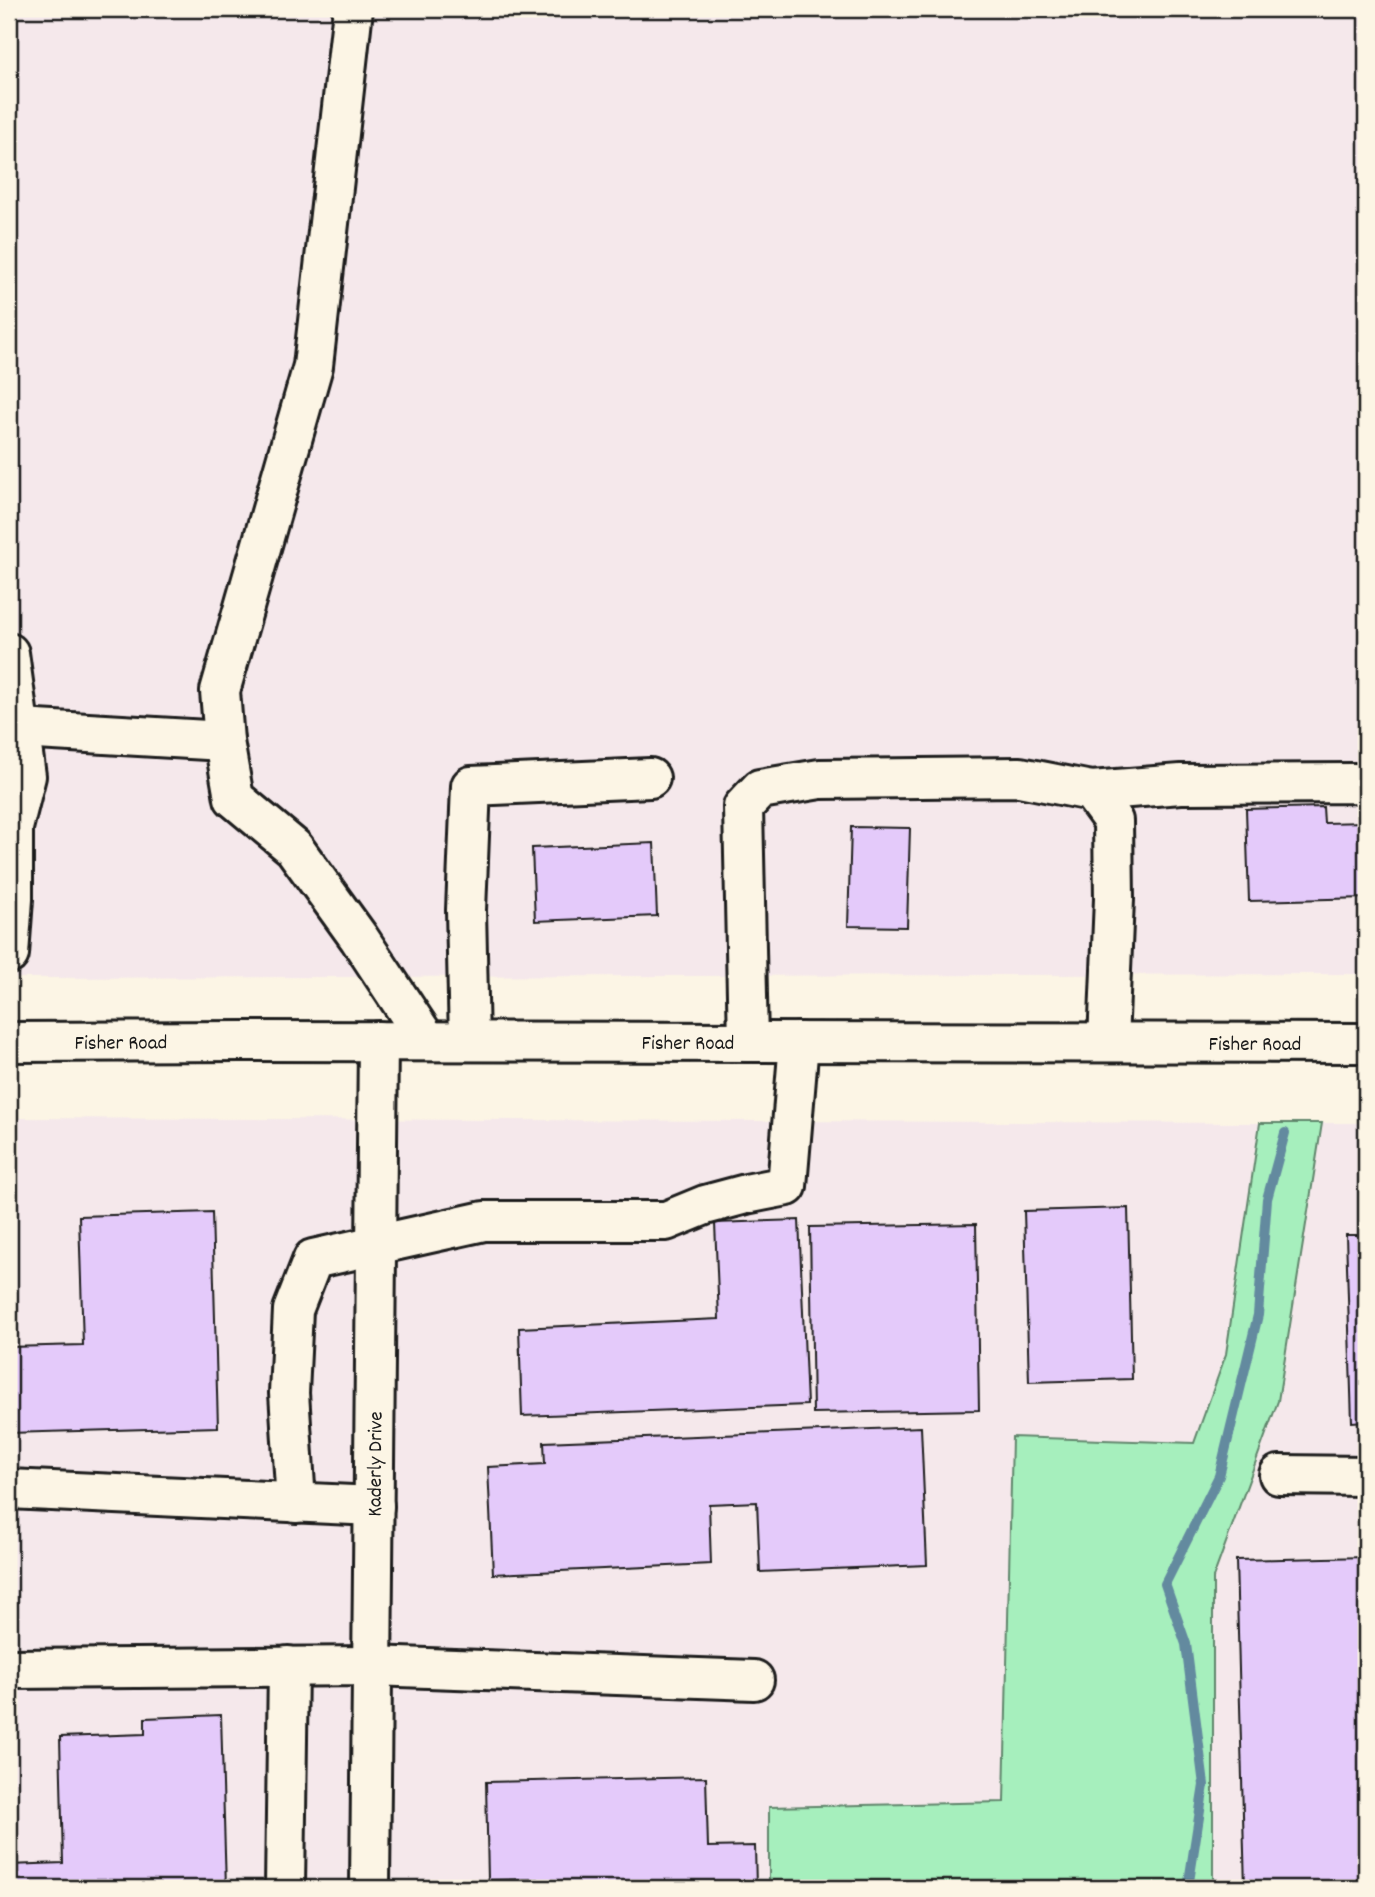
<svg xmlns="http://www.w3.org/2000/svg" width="1375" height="1897" font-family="Dekko,sans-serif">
<rect width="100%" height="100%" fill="#fcf5e5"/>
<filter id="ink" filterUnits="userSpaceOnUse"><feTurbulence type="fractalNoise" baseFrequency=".0143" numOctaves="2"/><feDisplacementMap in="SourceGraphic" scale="14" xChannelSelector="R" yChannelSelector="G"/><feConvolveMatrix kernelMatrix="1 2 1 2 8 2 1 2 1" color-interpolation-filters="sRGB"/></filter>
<g filter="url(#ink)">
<g fill="#f5e8eb">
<polygon points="9,9 1366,9 1366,974 9,978"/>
<polygon points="9,1118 1260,1123 1226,1354 1194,1443 1012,1437 1004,1802 769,1807 769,1888 9,1888"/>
<polygon points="1322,1123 1366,1123 1366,1888 1213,1888 1213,1578 1278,1401"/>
</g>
<polygon fill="#a6efbd" stroke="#61866c" stroke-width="2" points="1260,1123 1322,1123 1278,1401 1213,1578 1213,1888 769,1888 769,1807 1004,1802 1012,1437 1194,1443 1226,1354"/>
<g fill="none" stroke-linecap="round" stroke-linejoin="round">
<polyline stroke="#648a9f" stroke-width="10" points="1188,1888 1204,1785 1186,1644 1165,1584 1219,1476 1258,1315 1267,1199 1285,1133"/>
</g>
<g fill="#e4cafa" stroke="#1c1c1c" stroke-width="2">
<polygon points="1323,807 1324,823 1366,822 1366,898 1249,901 1246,809"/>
<polygon points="851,827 910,828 907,927 848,926"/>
<polygon points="654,843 657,916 535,921 532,848"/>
<polygon points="1128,1208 1132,1379 1029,1382 1024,1211"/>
<polygon points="212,1212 218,1427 9,1433 9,1347 83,1345 79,1216"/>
<polygon points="799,1220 807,1405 522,1416 519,1328 719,1319 715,1223"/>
<polygon points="976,1224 979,1410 813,1413 810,1227"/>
<polygon points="1346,1235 1366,1235 1366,1421 1352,1422"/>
<polygon points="921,1427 927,1565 760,1572 757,1502 709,1504 711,1564 493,1574 488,1467 545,1464 544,1442"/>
<polygon points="1366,1557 1366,1886 1245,1888 1236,1560"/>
<polygon points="221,1715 226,1888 9,1888 9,1865 63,1863 60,1737 145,1734 145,1718"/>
<polygon points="706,1777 708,1847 755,1846 756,1888 538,1888 538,1879 488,1880 486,1782"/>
</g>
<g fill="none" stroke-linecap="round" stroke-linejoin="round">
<g stroke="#1c1c1c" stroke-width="44">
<g id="minor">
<polyline points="353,9 313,366 220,691 224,741 234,798 294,848 359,938 427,1041"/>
<polyline points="9,653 26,776 13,828 13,899 9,954"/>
<polyline points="20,729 224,741"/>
<polyline points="1091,791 1181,784 1354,783 1366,785"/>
<polyline points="469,1041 466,910 471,786 650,778"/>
<polyline points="748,1042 743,807 760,789 820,779 1020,777 1091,791 1113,821 1114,899 1108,1042"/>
<polyline points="1279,1475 1366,1476"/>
<polyline points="9,1489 374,1506"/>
<polyline points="296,1503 289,1393 293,1310 313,1259 484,1221 666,1221 705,1205 746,1194 787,1186 799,1042"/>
<polyline points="9,1669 372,1666 754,1680"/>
<polyline points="285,1888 288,1666"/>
<path id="s1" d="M370,1888L378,1041"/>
</g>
</g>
<g stroke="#1c1c1c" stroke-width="44">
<g id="major">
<path id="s2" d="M9,1042L243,1041L1366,1043"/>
</g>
</g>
<use href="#minor" stroke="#fcf5e5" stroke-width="38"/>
<use href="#major" stroke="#fcf5e5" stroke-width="38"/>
</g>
</g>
<g text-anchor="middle" stroke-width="6" stroke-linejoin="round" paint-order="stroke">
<g font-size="21" fill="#1c1c1c" stroke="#fcf5e5">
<text dy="7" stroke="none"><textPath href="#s2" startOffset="112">Fisher Road</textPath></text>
<text dy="7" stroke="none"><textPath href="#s2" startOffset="679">Fisher Road</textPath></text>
<text dy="7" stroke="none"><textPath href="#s2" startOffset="1246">Fisher Road</textPath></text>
<text dy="7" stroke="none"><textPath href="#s1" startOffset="424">Kaderly Drive</textPath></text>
</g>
</g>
<rect width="1375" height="1897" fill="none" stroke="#fcf5e5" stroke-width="35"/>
<rect x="18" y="18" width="1340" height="1862" fill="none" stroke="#1c1c1c" stroke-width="2.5" filter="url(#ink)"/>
</svg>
